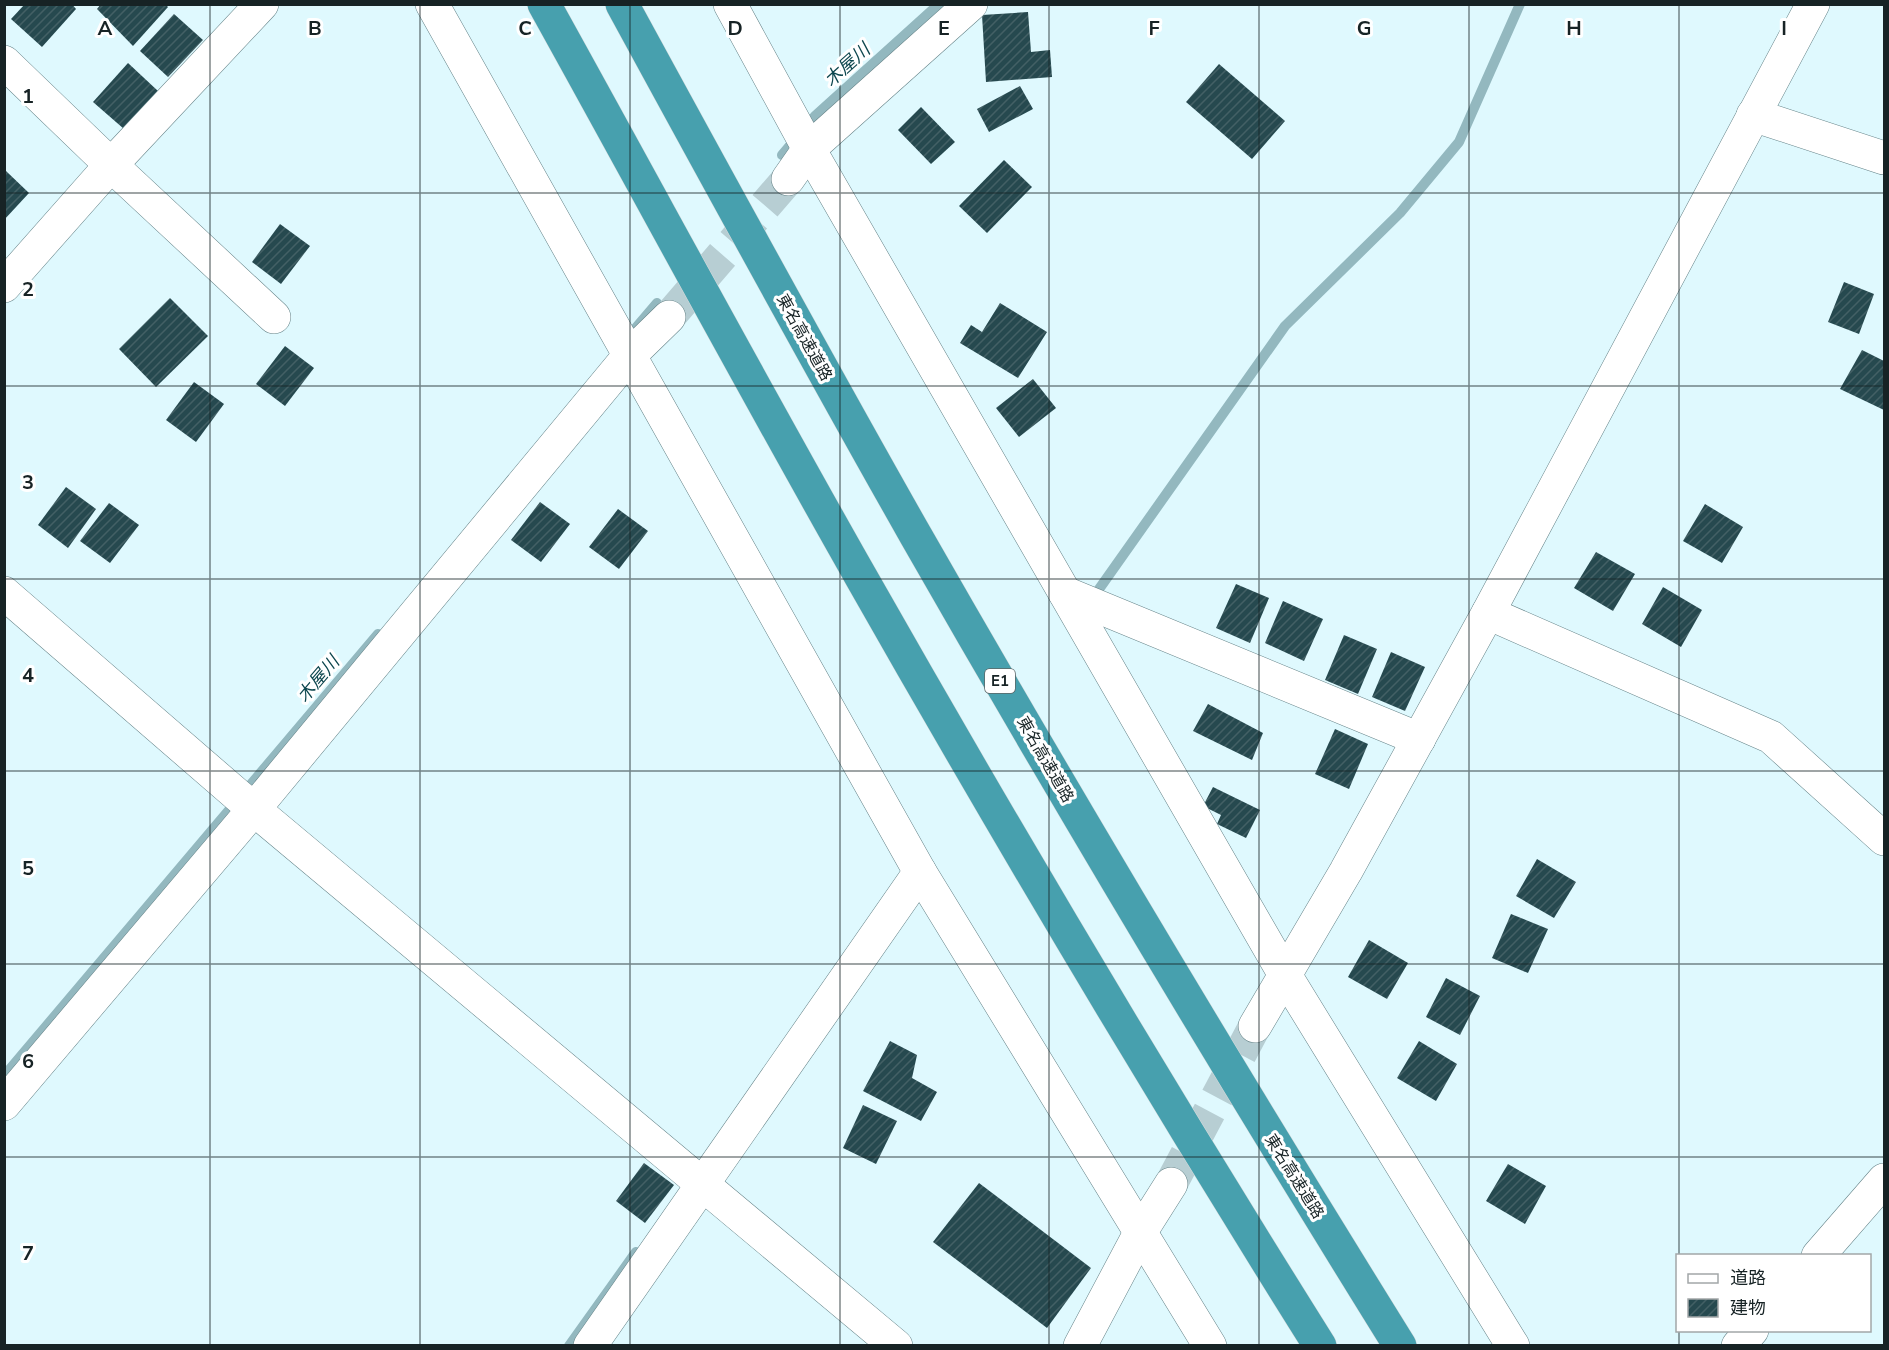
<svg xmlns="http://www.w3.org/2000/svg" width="1889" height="1350" font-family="'Nunito Sans','Noto Sans JP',sans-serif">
<defs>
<pattern id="building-hatch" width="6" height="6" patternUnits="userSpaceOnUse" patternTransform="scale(1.5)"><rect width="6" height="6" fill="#26494f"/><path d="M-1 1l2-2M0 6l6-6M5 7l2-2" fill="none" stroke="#436065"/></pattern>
</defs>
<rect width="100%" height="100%" fill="#dff9fe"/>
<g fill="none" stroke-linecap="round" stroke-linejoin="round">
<g stroke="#93b8bf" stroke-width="10">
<polyline points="782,155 815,116 939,4"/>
<polyline points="634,330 657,303"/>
<polyline points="1092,599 1285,326 1400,213 1459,142 1520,4"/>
<polyline points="4,1076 378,634"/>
<polyline points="569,1346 636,1252"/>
</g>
</g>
<g fill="url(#building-hatch)">
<polygon points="25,4 72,4 76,9 42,47 11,19"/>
<polygon points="101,4 165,4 168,7 133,46 97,9"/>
<polygon points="1028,12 1031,52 1050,50 1052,77 986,82 982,15"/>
<polygon points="174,14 203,40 168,77 140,51"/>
<polygon points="128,63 158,91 124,129 93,102"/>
<polygon points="1219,64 1285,121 1252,159 1186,102"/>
<polygon points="1020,86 1033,109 989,132 977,109"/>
<polygon points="921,107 955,142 931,164 898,130"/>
<polygon points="1004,160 1032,187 987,233 959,206"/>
<polygon points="6,171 29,193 4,220 4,173"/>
<polygon points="280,224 310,246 281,284 252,262"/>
<polygon points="1844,282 1874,294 1859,334 1828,322"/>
<polygon points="170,298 208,336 156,387 119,349"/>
<polygon points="1000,303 1047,332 1018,378 960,343 971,325 982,332"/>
<polygon points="285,346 314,368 285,406 256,384"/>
<polygon points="1862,350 1884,361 1884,410 1840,389"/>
<polygon points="1033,379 1056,408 1019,437 996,408"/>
<polygon points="194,382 224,404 196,442 166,420"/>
<polygon points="66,487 96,509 68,548 38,525"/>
<polygon points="540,502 570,524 541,562 511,540"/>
<polygon points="109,503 139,525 110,563 80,541"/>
<polygon points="1705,504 1743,527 1722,563 1683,541"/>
<polygon points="618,509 648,531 619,569 589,547"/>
<polygon points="1596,552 1635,574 1613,611 1574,588"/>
<polygon points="1236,584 1269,598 1250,643 1216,628"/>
<polygon points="1663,587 1702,610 1681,647 1642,624"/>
<polygon points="1283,601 1323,619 1304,661 1265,643"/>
<polygon points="1344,635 1377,649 1358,694 1325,680"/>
<polygon points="1391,652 1425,667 1405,711 1372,697"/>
<polygon points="1208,704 1263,733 1252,760 1193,731"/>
<polygon points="1335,729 1368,744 1349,789 1315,774"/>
<polygon points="1213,787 1260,810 1246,838 1217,824 1221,815 1203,806"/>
<polygon points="1537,859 1576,882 1554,918 1516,896"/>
<polygon points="1511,914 1548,929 1528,973 1492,958"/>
<polygon points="1369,940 1408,963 1387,999 1348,977"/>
<polygon points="1446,978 1480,996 1460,1035 1426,1017"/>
<polygon points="890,1041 917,1055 912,1078 937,1092 921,1121 863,1091"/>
<polygon points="1419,1041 1457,1064 1436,1101 1397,1078"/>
<polygon points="863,1105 897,1121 876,1164 843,1148"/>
<polygon points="644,1163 674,1185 645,1223 616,1201"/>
<polygon points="1508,1164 1546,1186 1525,1224 1486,1201"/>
<polygon points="979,1183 1091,1268 1047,1328 933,1242"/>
</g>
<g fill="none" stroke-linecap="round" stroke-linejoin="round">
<g stroke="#b7ced3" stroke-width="33" stroke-dasharray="33 16" stroke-linecap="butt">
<polyline points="669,317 788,179"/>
<polyline points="1171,1184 1255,1026"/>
</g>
<g stroke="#658388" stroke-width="34">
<g id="street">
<polyline points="432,4 920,872 1210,1346"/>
<polyline points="730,4 809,149 1285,975 1513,1346"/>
<polyline points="4,62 111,165 274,317"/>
<polyline points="1753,115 1884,158"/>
<polyline points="788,179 809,149 971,4"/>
<polyline points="4,286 111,165 262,4"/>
<polyline points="4,593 250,806 896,1346"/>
<polyline points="1065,593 1419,739"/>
<polyline points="1488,613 1771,737 1884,839"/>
<polyline points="1255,1026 1346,871 1488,613 1813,4"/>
<polyline points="4,1104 254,809 629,356 669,317"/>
<polyline points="1818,1256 1884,1180"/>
<polyline points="590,1346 920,872"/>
<polyline points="1080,1346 1140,1233 1171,1184"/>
<polyline points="1738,1346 1752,1330"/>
</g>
</g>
<g stroke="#dadcdc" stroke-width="34">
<g id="highway">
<path d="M544,4C650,195 753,387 861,577C1008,836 1161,1093 1320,1346"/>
<path d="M622,4C719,182 816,360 916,536C1072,809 1234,1079 1400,1346"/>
</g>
</g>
<use href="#street" stroke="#fff" stroke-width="33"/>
<use href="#highway" stroke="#47a0ae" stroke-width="33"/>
</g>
<path fill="none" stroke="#172325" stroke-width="1.5" stroke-opacity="0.55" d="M210,4V1346M420,4V1346M630,4V1346M840,4V1346M1049,4V1346M1259,4V1346M1469,4V1346M1679,4V1256M4,193H1884M4,386H1884M4,579H1884M4,771H1884M4,964H1884M4,1157H1884M1679,1330V1346"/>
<g text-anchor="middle" stroke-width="6" stroke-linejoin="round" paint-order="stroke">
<rect fill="#fff" stroke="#5d6566" stroke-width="1.5" x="985" y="669" width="30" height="24" rx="4.5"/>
<g font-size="15" font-weight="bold" fill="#172325">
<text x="1000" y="686">E1</text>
</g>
<g font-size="16" fill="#172325" stroke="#fff">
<text transform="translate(805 337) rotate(61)" y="6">東名高速道路</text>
<text transform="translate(1046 759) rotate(60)" y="6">東名高速道路</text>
<text transform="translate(1295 1176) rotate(58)" y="6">東名高速道路</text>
</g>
<g font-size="18" font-style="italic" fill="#0e474f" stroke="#fff">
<text transform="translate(847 65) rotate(-42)" y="6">木屋川</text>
<text transform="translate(318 679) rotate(-50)" y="6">木屋川</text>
</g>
</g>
<g font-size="20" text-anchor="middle" font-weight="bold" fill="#172325" stroke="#fff" stroke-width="6" stroke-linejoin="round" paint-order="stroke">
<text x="105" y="35">A</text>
<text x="315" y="35">B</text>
<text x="525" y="35">C</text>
<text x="735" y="35">D</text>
<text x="944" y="35">E</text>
<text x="1154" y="35">F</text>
<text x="1364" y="35">G</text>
<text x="1574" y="35">H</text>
<text x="1784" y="35">I</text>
<text x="28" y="103">1</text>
<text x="28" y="296">2</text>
<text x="28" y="489">3</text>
<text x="28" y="682">4</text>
<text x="28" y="875">5</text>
<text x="28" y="1068">6</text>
<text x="28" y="1260">7</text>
</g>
<rect width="1889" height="1350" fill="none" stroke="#172325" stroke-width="12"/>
<rect x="1676" y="1254" width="195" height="78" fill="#ffffff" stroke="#a2a7a8" stroke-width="1.5"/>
<rect x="1688" y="1274" width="30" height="9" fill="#ffffff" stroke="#a2a7a8" stroke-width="1.5"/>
<text x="1730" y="1284" font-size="18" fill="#172325">道路</text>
<rect x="1688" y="1299" width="30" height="18" fill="url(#building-hatch)" stroke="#a2a7a8" stroke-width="1.5"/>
<text x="1730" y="1314" font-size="18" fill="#172325">建物</text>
</svg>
